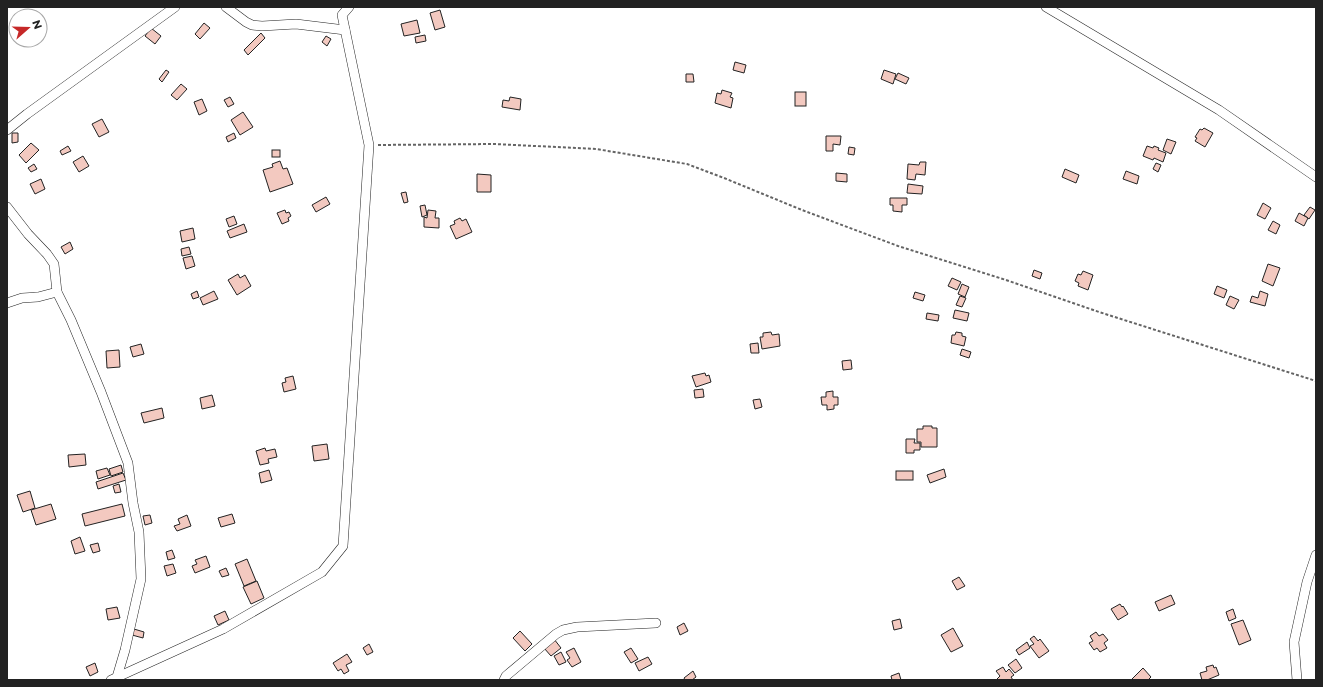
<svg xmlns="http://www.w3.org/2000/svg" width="1323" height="687" font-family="Montserrat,sans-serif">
<rect width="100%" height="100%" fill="#fff"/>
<g fill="#f3c9c0" stroke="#222">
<polygon points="440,10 445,27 435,30 430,13"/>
<polygon points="417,20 420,33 404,36 401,24"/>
<polygon points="204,23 210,28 200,39 195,34"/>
<polygon points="151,28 161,36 155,44 145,36"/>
<polygon points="261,33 265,38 248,55 244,50"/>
<polygon points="425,35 426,41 416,43 415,37"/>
<polygon points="326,36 331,39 327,46 322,42"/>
<polygon points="735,62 746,65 744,73 733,70"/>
<polygon points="166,70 169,72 162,82 159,79"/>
<polygon points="884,70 896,74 893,84 881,79"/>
<polygon points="898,73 909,78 906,84 895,79"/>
<polygon points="686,74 693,74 694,82 686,82"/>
<polygon points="181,84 187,89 177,100 171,95"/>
<polygon points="722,90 732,93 730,97 733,98 731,108 715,103 717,93 721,94"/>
<rect x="795" y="92" width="11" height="14"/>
<polygon points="230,97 234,104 228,107 224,100"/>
<polygon points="510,97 521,99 520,110 502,107 503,100 509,101"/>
<polygon points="202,99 207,111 199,115 194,102"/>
<polygon points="243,112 253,127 240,135 231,120"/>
<polygon points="102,119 109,132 99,137 92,124"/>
<polygon points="1204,128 1213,133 1205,147 1195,141 1197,138 1195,137 1200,129 1202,130"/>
<polygon points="12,133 18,133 18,142 12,143"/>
<polygon points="234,133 236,138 228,142 226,137"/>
<polygon points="826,136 841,136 840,145 833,144 833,151 826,151"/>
<polygon points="1167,139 1176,142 1171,154 1163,150"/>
<polygon points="31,143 39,150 26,163 19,155"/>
<polygon points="68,146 71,151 62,155 60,151"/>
<polygon points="1147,146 1153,148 1154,146 1159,148 1158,150 1166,153 1163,162 1154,158 1153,160 1143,156"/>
<polygon points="849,147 855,148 854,155 848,154"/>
<rect x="272" y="150" width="8" height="7"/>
<polygon points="83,156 89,166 79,172 73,162"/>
<polygon points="280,161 283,169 287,168 293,184 270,192 263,170 273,167 272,164"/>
<polygon points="920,162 926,162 925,175 916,174 915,180 907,179 908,164 919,165"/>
<polygon points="1156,163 1161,165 1158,172 1153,169"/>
<polygon points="34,164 37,169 31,172 28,168"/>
<polygon points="1065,169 1079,175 1076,183 1062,177"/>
<polygon points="1126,171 1139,176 1137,184 1123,179"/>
<polygon points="836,173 847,174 847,182 836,181"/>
<polygon points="477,174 491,175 491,192 477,192"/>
<polygon points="41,179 45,189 35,194 30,184"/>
<polygon points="908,184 923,186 922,194 907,193"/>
<polygon points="406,192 408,202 404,203 401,193"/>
<polygon points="326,197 330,204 316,212 312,205"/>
<polygon points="890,198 907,198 907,205 902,205 902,212 893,211 893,205 890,205"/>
<polygon points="1263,203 1271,208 1265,219 1257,215"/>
<polygon points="425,205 427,215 422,217 420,206"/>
<polygon points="1310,207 1315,210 1309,219 1304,215"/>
<polygon points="285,210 286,213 289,212 291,216 288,218 289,221 282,224 277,213"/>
<polygon points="428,210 436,211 435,218 439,218 439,228 424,227 424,217 427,218"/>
<polygon points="1299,213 1308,218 1304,226 1295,221"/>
<polygon points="234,216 237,224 229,227 226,219"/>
<polygon points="460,218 462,221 466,219 472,232 456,239 450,226 455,224 454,221"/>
<polygon points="1273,221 1280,225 1276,234 1268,230"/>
<polygon points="244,224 247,232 230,238 227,231"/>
<polygon points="193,228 195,239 182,242 180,231"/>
<polygon points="70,242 73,249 65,254 61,247"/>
<polygon points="189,247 191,254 182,256 181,249"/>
<polygon points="192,256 195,266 186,269 183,258"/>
<polygon points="1268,264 1280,268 1273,286 1262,281"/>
<polygon points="1034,270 1042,273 1040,279 1032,276"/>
<polygon points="1083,271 1093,275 1088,290 1078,286 1079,283 1075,281 1078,274 1081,275"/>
<polygon points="238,274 240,278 245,275 251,286 237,295 228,280"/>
<polygon points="952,278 961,282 957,290 948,286"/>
<polygon points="962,284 969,287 965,297 958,294"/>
<polygon points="1217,286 1227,290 1224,298 1214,294"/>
<polygon points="197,291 199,297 193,299 191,294"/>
<polygon points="214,291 218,299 203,305 200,298"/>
<polygon points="1260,291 1268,294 1265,306 1250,302 1252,296 1258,298"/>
<polygon points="915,292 925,295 923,301 913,298"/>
<polygon points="960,296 966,298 962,307 956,305"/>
<polygon points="1230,296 1239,300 1234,309 1226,305"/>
<polygon points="955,310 969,313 967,321 953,318"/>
<polygon points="927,313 939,315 938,321 926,319"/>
<polygon points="771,332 772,335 779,334 780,346 762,349 760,337 763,337 763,333"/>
<polygon points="956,332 962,333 962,336 966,337 964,346 951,343 952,335 955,335"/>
<polygon points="758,343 759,353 751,353 750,344"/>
<polygon points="141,344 144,354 133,357 130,347"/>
<polygon points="962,349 971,352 969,358 960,355"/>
<polygon points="119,350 120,367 107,368 106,351"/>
<polygon points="851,360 852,369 843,370 842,361"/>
<polygon points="705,373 706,376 709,375 711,382 696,387 692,376"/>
<polygon points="293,376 296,389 284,392 282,383 286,382 285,378"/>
<polygon points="703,389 704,397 695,398 694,390"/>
<polygon points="833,391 833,397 838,397 838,405 834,405 834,409 827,410 827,405 822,405 821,397 826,397 826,392"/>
<polygon points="212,395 215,406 202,409 200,398"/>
<polygon points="760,399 762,407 755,409 753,400"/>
<polygon points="162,408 164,418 144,423 141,413"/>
<polygon points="923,426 932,426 932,428 937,428 937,447 921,447 921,442 917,442 917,429 923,429"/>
<polygon points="906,439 915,439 914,443 920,443 920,450 914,450 914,453 906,453"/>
<polygon points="327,444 329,459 314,461 312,446"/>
<polygon points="265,448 266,451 275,449 277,457 268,459 269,463 260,465 256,451"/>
<polygon points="85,454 86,465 69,467 68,455"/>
<polygon points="121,465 123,472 111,476 109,469"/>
<polygon points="107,468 110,475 98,479 96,471"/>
<polygon points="944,469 946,477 930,483 927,475"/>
<polygon points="269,470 272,480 261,483 259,473"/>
<rect x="896" y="471" width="17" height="9"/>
<polygon points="123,473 126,480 98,489 96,482"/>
<polygon points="119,484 121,492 115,493 113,486"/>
<polygon points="30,491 35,508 23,512 17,495"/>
<polygon points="51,504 56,519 36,525 31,510"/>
<polygon points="122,504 125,516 85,526 82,514"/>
<polygon points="232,514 235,523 221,527 218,518"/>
<polygon points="150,515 152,523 145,525 143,516"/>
<polygon points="187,515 191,526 177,531 174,526 180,524 178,519"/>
<polygon points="80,537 85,551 75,554 71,541"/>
<polygon points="98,543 100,551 93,553 90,545"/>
<polygon points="172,550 175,558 168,560 166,552"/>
<polygon points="206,556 210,567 195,573 192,566 197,564 195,560"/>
<polygon points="247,559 256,581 244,586 235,564"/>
<polygon points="173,564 176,573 167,576 164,566"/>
<polygon points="226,568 229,575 222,577 219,571"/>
<polygon points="959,577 965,586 957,590 952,581"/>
<polygon points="257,581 264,598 251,604 243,587"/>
<polygon points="1171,595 1175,604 1159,611 1155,602"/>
<polygon points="1120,604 1122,607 1123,606 1128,614 1118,620 1111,609"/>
<polygon points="117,607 120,618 108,620 106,609"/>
<polygon points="1233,609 1236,618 1229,621 1226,612"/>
<polygon points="225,611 229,620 218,625 214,616"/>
<polygon points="900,619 902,628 894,630 892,621"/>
<polygon points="1243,620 1251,640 1239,645 1231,624"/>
<polygon points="684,623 688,631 680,635 677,627"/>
<polygon points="953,628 963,646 951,652 941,635"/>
<polygon points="134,629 144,632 143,638 132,635"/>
<polygon points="520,631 532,644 525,651 513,638"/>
<polygon points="1096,632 1099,636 1103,634 1108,640 1104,643 1107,648 1100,652 1097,648 1094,650 1089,643 1093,641 1090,636"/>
<polygon points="1034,636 1038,641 1040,639 1049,651 1039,658 1030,646 1034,644 1030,639"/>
<polygon points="554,639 561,648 551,656 544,648"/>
<polygon points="1027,642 1030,648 1019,655 1016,650"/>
<polygon points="369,644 373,652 367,655 363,648"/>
<polygon points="574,648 581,662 572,667 567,660 570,658 566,652"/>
<polygon points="631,648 638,659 631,663 624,652"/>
<polygon points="561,652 566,662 559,665 554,656"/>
<polygon points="347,654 352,662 346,665 349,671 344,674 341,669 338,671 333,663"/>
<polygon points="648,657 652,664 639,671 635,663"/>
<polygon points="1016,659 1022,668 1015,673 1008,665"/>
<polygon points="95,663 98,672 90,676 86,667"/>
<polygon points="1213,665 1214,668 1216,667 1219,675 1207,680 1202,680 1200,673 1207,671 1206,667"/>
<polygon points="1003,667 1006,672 1009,669 1014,675 1011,677 1013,680 998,680 997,679 1000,676 996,671"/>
<polygon points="1143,668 1151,677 1148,680 1131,680"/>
<polygon points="693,671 696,677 692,680 685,680 684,678"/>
<polygon points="899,673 901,680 892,680 891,676"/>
</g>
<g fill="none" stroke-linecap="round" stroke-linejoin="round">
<g stroke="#222" stroke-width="10">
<g id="street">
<polyline points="226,7 246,22 252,25 262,26 296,24 345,30"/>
<polyline points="1046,7 1219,110 1316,177"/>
<polyline points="7,130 27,114 175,7"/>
<polyline points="7,207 28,234 47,254 54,264 57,292 71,320 101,392 128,463 133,503 139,532 141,579 125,650 117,677"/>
<polyline points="7,303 22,298 38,297 57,292"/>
<polyline points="111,680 223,629 322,572 343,546 369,145 342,15 349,7"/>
<polyline points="504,680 506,676 556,634 563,630 577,627 656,623"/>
<polyline points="1297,680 1294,642 1307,582 1316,555"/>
</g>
</g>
<polyline stroke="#646464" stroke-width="2" stroke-dasharray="3 2" stroke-linecap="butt" points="378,145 495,144 596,149 687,164 724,178 802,210 898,246 1006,280 1099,312 1316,381"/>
<use href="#street" stroke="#fff" stroke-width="9"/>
</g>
<rect width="1323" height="687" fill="none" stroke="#222222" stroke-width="16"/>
<g transform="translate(28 28) rotate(70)"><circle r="19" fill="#ffffff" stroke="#a7a7a7"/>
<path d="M0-3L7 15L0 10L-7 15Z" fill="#c62828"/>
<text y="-6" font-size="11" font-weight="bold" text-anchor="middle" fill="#222222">N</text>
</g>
</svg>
